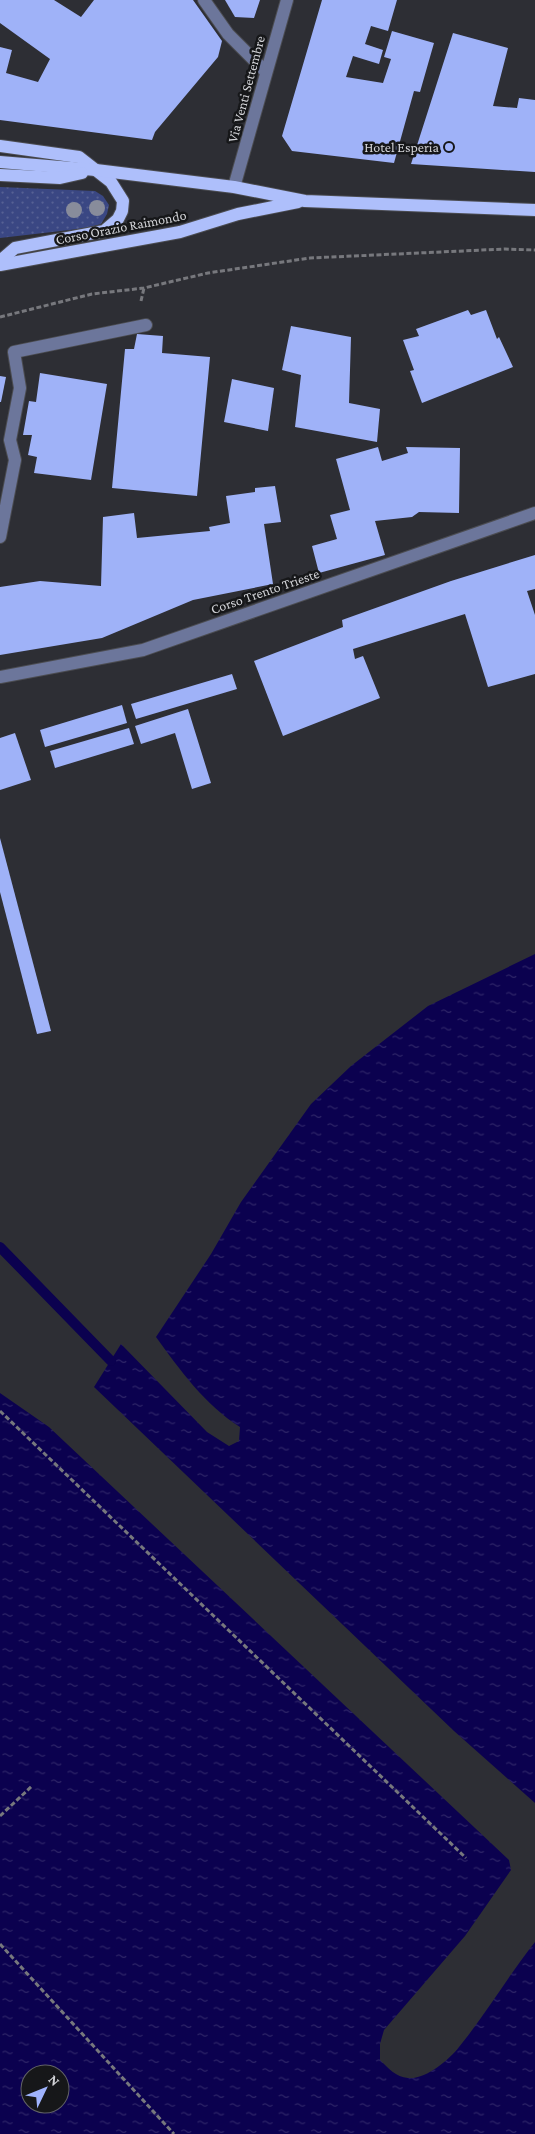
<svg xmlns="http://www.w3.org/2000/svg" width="535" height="2134" font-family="'Crimson Pro',serif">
<defs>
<pattern id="garden-dots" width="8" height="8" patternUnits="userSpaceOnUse" patternTransform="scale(1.25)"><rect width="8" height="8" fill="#3a4783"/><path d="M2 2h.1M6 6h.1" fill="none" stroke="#566194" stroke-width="1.8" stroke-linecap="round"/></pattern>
<pattern id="water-ripples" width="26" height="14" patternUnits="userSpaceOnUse" patternTransform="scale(1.25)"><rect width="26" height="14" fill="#0b014f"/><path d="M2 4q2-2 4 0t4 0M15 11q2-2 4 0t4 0" fill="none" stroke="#2e2568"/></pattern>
</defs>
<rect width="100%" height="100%" fill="#2d2e34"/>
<polygon fill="url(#garden-dots)" points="0,187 95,191 103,196 109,205 107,214 101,224 87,228 0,238"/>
<g fill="url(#water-ripples)" fill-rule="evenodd">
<path d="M535,954V1803L454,1731L94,1387L121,1344L207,1432L229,1446L239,1441L240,1427C205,1405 180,1370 156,1337L211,1254L241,1202L311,1104L351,1066L428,1006Z"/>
<path d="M0,1393L49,1427L509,1860L511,1870L465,1936L384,2030L380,2044V2060C388,2068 396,2077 408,2078C425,2080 449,2060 459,2047C486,2014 508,1976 535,1942V2134H0ZM30,2074H60V2104H30Z"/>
</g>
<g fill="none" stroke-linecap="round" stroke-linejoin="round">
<polyline stroke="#0b014f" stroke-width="10" points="0,1247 111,1361"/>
</g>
<g fill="#9fb2f8">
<polygon points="0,0 54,0 81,17 94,0 193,0 222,41 218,57 155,132 152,140 0,120 0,47 12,50 6,73 38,82 50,59 0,23"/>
<polygon points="225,0 260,0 254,18 235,17"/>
<polygon points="322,0 397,0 388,31 371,26 365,44 383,50 379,64 353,56 346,77 383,83 391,59 384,57 392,31 434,43 420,92 414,91 394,163 292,151 282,136"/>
<polygon points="453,33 508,48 493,106 517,108 519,98 535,100 535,172 411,164"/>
<polygon points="468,310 471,315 486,310 497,339 499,337 513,367 422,403 410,371 414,370 403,340 419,336 416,329"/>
<polygon points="291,326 351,337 349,403 380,409 377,442 295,427 301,375 282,370"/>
<polygon points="137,334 163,336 162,353 210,357 197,496 112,488 125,349 134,349"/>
<polygon points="40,373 107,384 91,480 34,473 37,457 28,455 32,435 23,435 29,401 36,402"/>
<polygon points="0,376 6,377 1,402 0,402"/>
<polygon points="232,379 274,388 268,431 224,422"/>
<polygon points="378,447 382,461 408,453 406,447 460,448 459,513 419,512 412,517 375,521 385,555 319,573 312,546 337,539 330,515 350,510 336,459"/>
<polygon points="275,486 281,522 264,524 273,584 193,600 102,638 0,655 0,587 40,581 101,586 103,517 134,513 137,538 210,531 209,527 230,523 226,496 255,492 255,488"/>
<polygon points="535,555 535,589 527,591 535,615 535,674 488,687 465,614 353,649 355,659 363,656 380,698 283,736 254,661 343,627 342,620 451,581"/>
<polygon points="232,674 237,689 136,719 131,704"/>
<polygon points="122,705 127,723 45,747 40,730"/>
<polygon points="188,709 211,783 192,789 175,733 141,744 135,726"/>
<polygon points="129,728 134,744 55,768 50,751"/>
<polygon points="15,733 31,780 0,790 0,738"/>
<polygon points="0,838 51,1031 37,1034 0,892"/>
</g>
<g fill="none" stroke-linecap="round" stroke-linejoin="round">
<g stroke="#4b4c51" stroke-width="14">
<g id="minor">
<polyline points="204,0 228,34 266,72"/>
<polyline points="234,187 287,0"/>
<polyline points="0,537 15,460 10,440 20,388 14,352 146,325"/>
<polyline points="0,677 143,650 535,513"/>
</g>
</g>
<g stroke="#4b4c51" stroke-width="14">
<g id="major">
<polyline points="0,146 79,157 111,182 123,201 122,211 118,219 104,231 15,248 0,261"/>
<polyline points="0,162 96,170 234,187 305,201 535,210"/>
<polyline points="0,175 60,178 82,173"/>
<polyline points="0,265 180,232 238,214 298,202"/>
</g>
</g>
<g stroke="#77787d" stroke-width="3" stroke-dasharray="5 2.5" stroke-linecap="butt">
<polyline points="141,301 144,288"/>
<polyline points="0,317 92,294 144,288 208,273 310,258 505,249 535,250"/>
<polyline points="0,1411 466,1858"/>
<polyline points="0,1816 32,1786"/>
<polyline points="0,1944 174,2134"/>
</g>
<use href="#minor" stroke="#6c769b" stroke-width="12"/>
<use href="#major" stroke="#aebffb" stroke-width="12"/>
</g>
<g fill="#888c9b">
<circle cx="97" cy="208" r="8"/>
<circle cx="74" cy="210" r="8"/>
</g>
<circle fill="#9fb3fd" stroke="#161719" stroke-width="2" cx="449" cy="147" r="5"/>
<g text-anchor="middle" stroke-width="5" stroke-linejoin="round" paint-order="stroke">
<g font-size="14" fill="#d2d3d7" stroke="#161719">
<text transform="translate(246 89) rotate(-75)" y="5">Via Venti Settembre</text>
<text transform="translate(121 227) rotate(-11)" y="5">Corso Orazio Raimondo</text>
<text transform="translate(265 591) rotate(-19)" y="5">Corso Trento Trieste</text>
</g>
<g font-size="14" fill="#d2d3d7" stroke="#161719" text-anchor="end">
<text x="439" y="152">Hotel Esperia</text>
</g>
</g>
<g transform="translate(45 2089) rotate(47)"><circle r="24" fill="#161719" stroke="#616265"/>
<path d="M0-4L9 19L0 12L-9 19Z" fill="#9fb3fd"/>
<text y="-8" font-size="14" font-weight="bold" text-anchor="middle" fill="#d2d3d7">N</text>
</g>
</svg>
